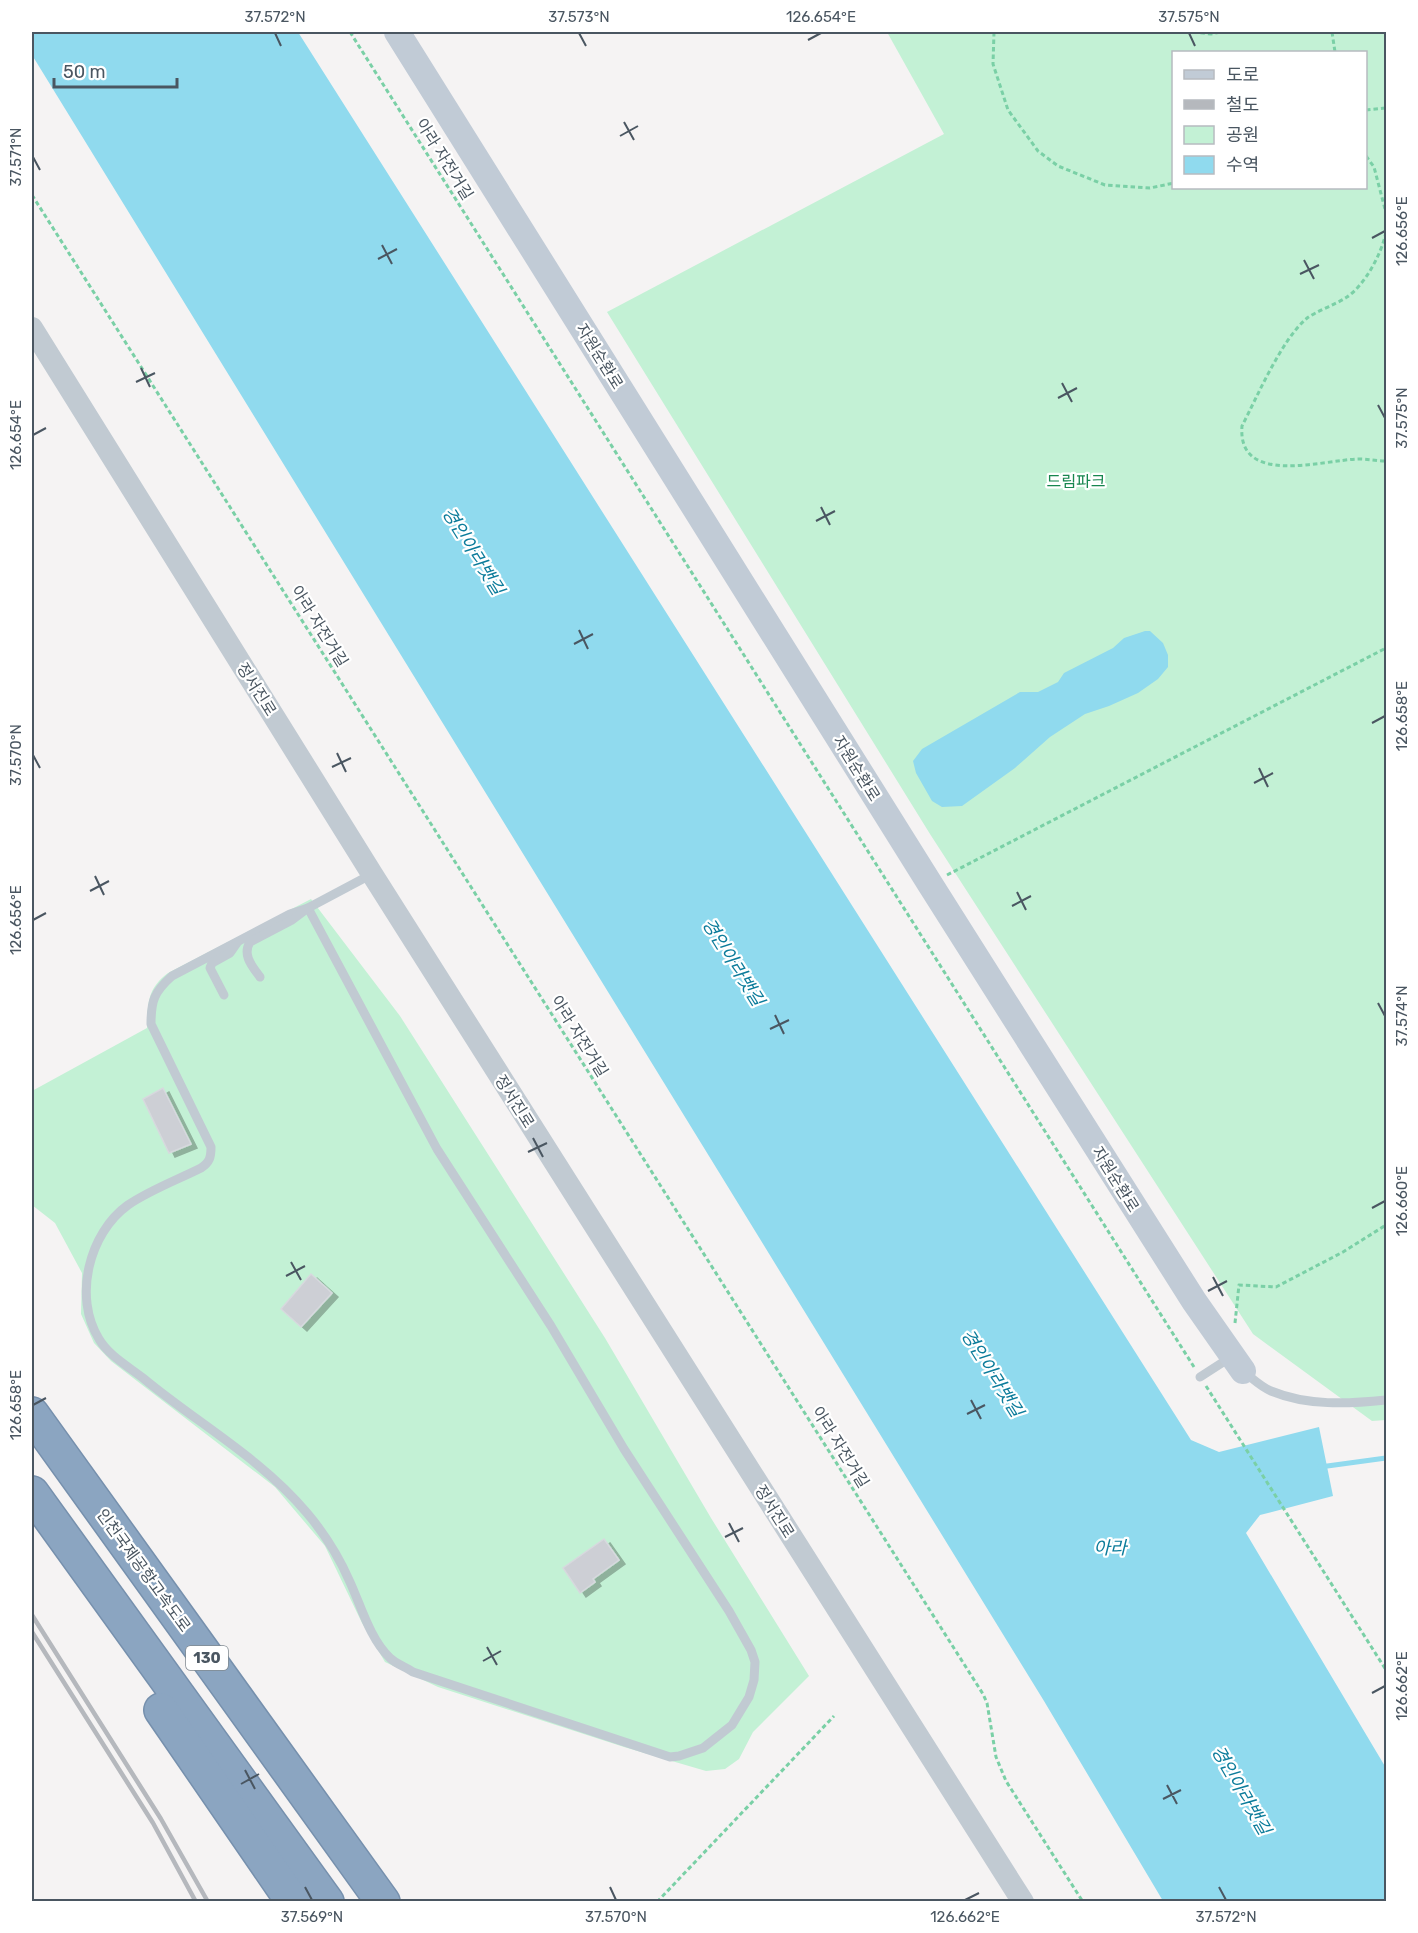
<svg xmlns="http://www.w3.org/2000/svg" width="1418" height="1933" font-family="Rubik,'Noto Sans KR',sans-serif">
<defs>
<filter id="shadow"><feDropShadow dx="6" dy="4" stdDeviation="0" flood-color="#0004"/></filter>
</defs>
<rect width="100%" height="100%" fill="#f5f3f3"/>
<g fill="#c3f1d5" fill-rule="evenodd">
<path d="M887,32H1386V1420L1372,1421L1253,1334L930,834L607,312L944,134ZM1174,52H1366V188H1174Z"/>
<path d="M311,899L400,1016L605,1338L711,1518L809,1676L753,1732L739,1759L725,1769L706,1771L624,1747L438,1687L385,1662L362,1623L325,1546L275,1487L111,1361L94,1343L81,1314L82,1273L55,1223L32,1205V1091L147,1028C148,1003 147,989 168,973Z"/>
</g>
<g fill="#90daee">
<polygon points="32,32 298,32 1191,1440 1219,1452 1319,1427 1333,1496 1260,1515 1246,1533 1386,1768 1386,1901 1163,1901 1044,1701 32,55"/>
<polygon points="1145,631 1150,631 1163,643 1168,655 1168,667 1158,679 1138,693 1109,706 1085,714 1050,737 1015,768 962,806 942,807 932,801 916,773 913,761 922,749 1020,692 1038,692 1058,682 1064,673 1113,648 1124,638"/>
</g>
<g fill="none" stroke-linecap="round" stroke-linejoin="round">
<polyline stroke="#90daee" stroke-width="5" points="1320,1467 1386,1458"/>
</g>
<g fill="#cdcfd5" stroke="#d7d9de" stroke-width="1.5" filter="url(#shadow)">
<polygon points="163,1088 191,1144 169,1153 143,1099"/>
<polygon points="311,1274 332,1293 301,1327 281,1309"/>
<polygon points="604,1539 619,1560 593,1579 595,1582 580,1593 563,1568"/>
</g>
<g fill="none" stroke-linecap="round" stroke-linejoin="round">
<g stroke="#7690ad" stroke-width="36">
<g id="motorway">
<polyline points="32,1414 383,1902"/>
<polyline points="32,1493 327,1902"/>
<polyline points="161,1710 293,1902"/>
</g>
</g>
<g stroke="#7ad0a6" stroke-width="3" stroke-dasharray="4.5 3" stroke-linecap="butt">
<polyline points="350,32 1194,1367"/>
<polyline points="994,32 993,64 1008,110 1038,151 1058,166 1105,185 1150,188 1174,183"/>
<polyline points="1193,32 1211,34 1221,32"/>
<polyline points="1332,32 1335,52"/>
<polyline points="1366,110 1386,108"/>
<polyline points="1366,156 1374,167 1386,213"/>
<polyline points="32,195 983,1694 987,1703 996,1757 1006,1781 1083,1902"/>
<path d="M1386,232C1382,253 1365,285 1347,297C1335,305 1316,311 1306,319C1281,341 1258,395 1242,426C1237,487 1323,460 1358,459C1368,459 1377,461 1386,461"/>
<polyline points="947,875 1386,648"/>
<polyline points="1235,1323 1239,1285 1276,1287 1343,1252 1386,1225"/>
<polyline points="1206,1386 1386,1670"/>
<polyline points="657,1902 834,1716"/>
</g>
<g stroke="#c1cad2" stroke-width="9">
<path d="M308,908L437,1149L551,1326L624,1449L729,1611L751,1650L755,1662L754,1680L749,1697L732,1725L703,1748L679,1756L670,1757L413,1672C406,1667 396,1664 390,1658C370,1639 361,1606 350,1582C339,1557 324,1533 307,1513C261,1458 197,1423 143,1378C129,1367 108,1355 99,1339C73,1297 89,1233 128,1205C150,1190 177,1180 201,1168C210,1162 211,1157 211,1147L151,1024C151,1001 154,992 172,976L290,914Z"/>
<path d="M260,977C252,966 242,955 250,942L292,920L308,908L372,874"/>
<polyline points="224,995 210,968 212,963 230,953 237,943"/>
<path d="M1244,1372C1252,1378 1261,1387 1271,1391C1307,1406 1348,1404 1386,1400"/>
<polyline points="1200,1377 1231,1357"/>
</g>
<polyline stroke="#c1cad2" stroke-width="22" points="32,328 372,874 1023,1902"/>
<polyline stroke="#c1cbd6" stroke-width="26" points="397,32 930,884 1194,1301 1243,1371"/>
<use href="#motorway" stroke="#8ba5c1" stroke-width="33"/>
<g stroke="#b5b8bd" stroke-width="4.5">
<polyline points="32,1615 161,1819 208,1902"/>
<polyline points="32,1632 153,1823 196,1902"/>
</g>
</g>
<path fill="none" stroke="#4a5661" stroke-width="2" d="M275,33L281,46M579,33L586,46M1189,33L1195,46M808,40L821,33M624,122L634,140M620,136L638,126M33,157L40,170M1372,238L1385,231M382,245L392,264M378,259L397,249M1304,260L1314,279M1300,274L1319,265M141,368L150,387M136,382L155,373M1062,383L1072,402M1058,398L1077,388M1378,405L1385,418M33,435L46,428M821,507L830,525M816,521L835,511M579,630L588,649M574,644L593,634M1372,723L1385,716M337,753L346,772M33,755L40,768M332,767L351,758M1259,768L1268,787M1254,783L1273,773M95,876L104,895M90,891L109,881M1017,892L1026,910M1012,906L1031,896M33,920L46,913M1378,1003L1385,1016M775,1015L784,1034M770,1029L789,1020M533,1138L543,1157M528,1152L547,1143M1372,1208L1385,1201M291,1262L301,1280M286,1276L305,1266M1213,1277L1223,1296M1208,1291L1227,1281M971,1400L981,1419M33,1405L46,1398M967,1414L985,1405M729,1523L739,1542M725,1537L743,1528M487,1647L497,1665M483,1661L501,1651M1372,1693L1385,1686M245,1770L255,1789M241,1784L259,1774M1167,1785L1177,1804M1163,1799L1181,1790M305,1887L312,1900M610,1887L616,1900M1219,1887L1226,1900M965,1900L979,1893"/>
<g text-anchor="middle" stroke-width="4.5" stroke-linejoin="round" paint-order="stroke">
<rect fill="#fff" stroke="#808990" stroke-width="1.5" x="186" y="1646" width="42" height="24" rx="4.5"/>
<g font-size="15" font-weight="bold" fill="#4a5661">
<text x="207" y="1663">130</text>
</g>
<g font-size="16" fill="#4a5661" stroke="#fff">
<text transform="translate(445 159) rotate(58)" y="6">아라 자전거길</text>
<text transform="translate(600 356) rotate(58)" y="6">자원순환로</text>
<text transform="translate(320 626) rotate(58)" y="6">아라 자전거길</text>
<text transform="translate(257 689) rotate(58)" y="6">정서진로</text>
<text transform="translate(857 768) rotate(58)" y="6">자원순환로</text>
<text transform="translate(580 1036) rotate(58)" y="6">아라 자전거길</text>
<text transform="translate(515 1101) rotate(58)" y="6">정서진로</text>
<text transform="translate(1116 1179) rotate(58)" y="6">자원순환로</text>
<text transform="translate(841 1447) rotate(58)" y="6">아라 자전거길</text>
<text transform="translate(775 1511) rotate(58)" y="6">정서진로</text>
<text transform="translate(144 1570) rotate(54)" y="6">인천국제공항고속도로</text>
</g>
<g font-size="16" fill="#17864f" stroke="#fff">
<text x="1076" y="487">드림파크</text>
</g>
<g font-size="18" font-style="italic" fill="#0c7c9b" stroke="#fff">
<text transform="translate(473 551) rotate(58)" y="6">경인아라뱃길</text>
<text transform="translate(733 962) rotate(58)" y="6">경인아라뱃길</text>
<text transform="translate(992 1373) rotate(58)" y="6">경인아라뱃길</text>
<text x="1110" y="1554">아라</text>
<text transform="translate(1241 1790) rotate(60)" y="6">경인아라뱃길</text>
</g>
</g>
<rect width="1418" height="1933" fill="none" stroke="#ffffff" stroke-width="66"/>
<rect x="1172" y="51" width="195" height="138" fill="#ffffff" stroke="#b7bbc0" stroke-width="1.5"/>
<rect x="1184" y="70" width="30" height="9" fill="#c1cbd6" stroke="#b7bbc0" stroke-width="1.5"/>
<text x="1226" y="81" font-size="18" fill="#4a5661">도로</text>
<rect x="1184" y="100" width="30" height="9" fill="#b5b8bd" stroke="#b7bbc0" stroke-width="1.5"/>
<text x="1226" y="111" font-size="18" fill="#4a5661">철도</text>
<rect x="1184" y="126" width="30" height="18" fill="#c3f1d5" stroke="#b7bbc0" stroke-width="1.5"/>
<text x="1226" y="141" font-size="18" fill="#4a5661">공원</text>
<rect x="1184" y="156" width="30" height="18" fill="#90daee" stroke="#b7bbc0" stroke-width="1.5"/>
<text x="1226" y="171" font-size="18" fill="#4a5661">수역</text>
<path d="M54 78v9h123v-9" fill="none" stroke="#4a5661" stroke-width="3"/>
<text x="63" y="78" font-size="18" fill="#4a5661" stroke="#ffffff" stroke-width="4.5" paint-order="stroke">50 m</text>
<rect x="33" y="33" width="1352" height="1867" fill="none" stroke="#4a5661" stroke-width="2"/>
<g font-size="15" text-anchor="middle" fill="#4a5661">
<text x="275" y="22">37.572°N</text>
<text x="579" y="22">37.573°N</text>
<text x="821" y="22">126.654°E</text>
<text x="1189" y="22">37.575°N</text>
<text transform="translate(16 157) rotate(-90)" y="5">37.571°N</text>
<text transform="translate(1402 231) rotate(-90)" y="5">126.656°E</text>
<text transform="translate(1402 418) rotate(-90)" y="5">37.575°N</text>
<text transform="translate(16 435) rotate(-90)" y="5">126.654°E</text>
<text transform="translate(1402 716) rotate(-90)" y="5">126.658°E</text>
<text transform="translate(16 755) rotate(-90)" y="5">37.570°N</text>
<text transform="translate(16 920) rotate(-90)" y="5">126.656°E</text>
<text transform="translate(1402 1016) rotate(-90)" y="5">37.574°N</text>
<text transform="translate(1402 1201) rotate(-90)" y="5">126.660°E</text>
<text transform="translate(16 1405) rotate(-90)" y="5">126.658°E</text>
<text transform="translate(1402 1686) rotate(-90)" y="5">126.662°E</text>
<text x="312" y="1922">37.569°N</text>
<text x="616" y="1922">37.570°N</text>
<text x="965" y="1922">126.662°E</text>
<text x="1226" y="1922">37.572°N</text>
</g>
</svg>
